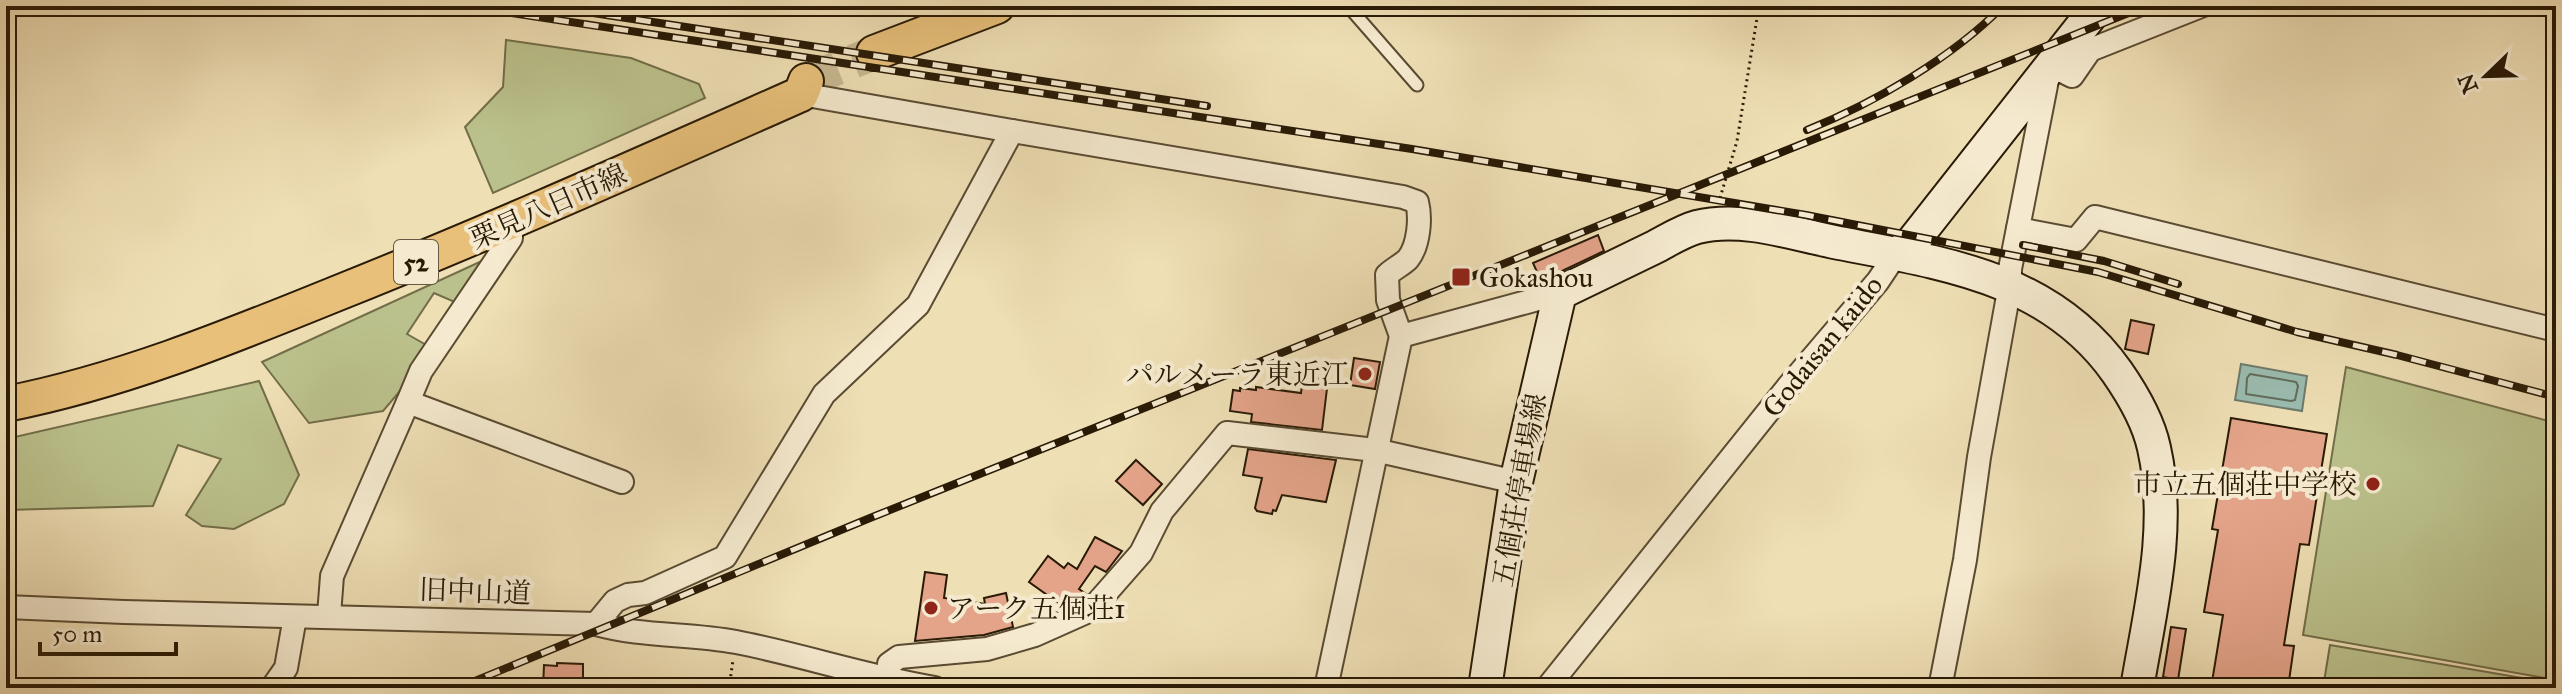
<svg xmlns="http://www.w3.org/2000/svg" width="2562" height="694" font-family="'IM FELL Great Primer','Noto Serif JP',serif">
<rect width="100%" height="100%" fill="#efdfb5"/>
<filter id="stains"><feTurbulence type="fractalNoise" baseFrequency=".0025" numOctaves="4"/><feColorMatrix values="0 0 0 0 .2 0 0 0 0 .09 0 0 0 0 .02 0 0 0 .5 -.17"/></filter>
<radialGradient id="worn" r=".72"><stop offset=".6" stop-color="#630" stop-opacity="0"/><stop offset="1" stop-color="#630" stop-opacity=".3"/></radialGradient>
<g fill="#bbc18c" stroke="#726e49" stroke-width="2">
<polygon points="506,40 631,58 699,84 705,98 493,193 465,127 503,87"/>
<polygon points="497,254 464,306 434,293 407,334 435,350 383,411 309,423 262,362"/>
<polygon points="2346,367 2556,423 2556,680 2303,635"/>
<polygon points="259,381 299,475 284,504 234,529 202,526 186,515 221,459 178,445 153,506 6,510 6,439"/>
<polygon points="2330,645 2534,680 2532,688 2323,688"/>
</g>
<polygon fill="#9abcb0" stroke="#6d7b6c" stroke-width="2" points="2241,364 2307,376 2302,411 2235,400"/>
<g fill="none" stroke-linecap="round" stroke-linejoin="round">
<polygon stroke="#626b5b" stroke-width="2" points="2250,374 2296,382 2298,386 2295,400 2291,401 2246,394 2247,378"/>
</g>
<g fill="#e4a48a" stroke="#291a06" stroke-width="2">
<polygon points="1598,235 1604,251 1541,281 1533,263"/>
<polygon points="2131,320 2154,325 2148,354 2125,349"/>
<polygon points="1354,358 1380,362 1375,389 1350,385"/>
<polygon points="1303,376 1328,380 1322,430 1251,422 1252,414 1230,411 1233,390 1240,391 1240,388 1256,390 1256,387 1301,393"/>
<polygon points="2231,418 2327,434 2309,545 2300,544 2284,645 2294,646 2288,688 2211,688 2223,615 2204,612 2218,530 2212,529"/>
<polygon points="1248,449 1336,460 1326,502 1282,495 1276,511 1273,510 1272,514 1257,511 1255,508 1262,478 1243,475"/>
<polygon points="1136,460 1162,484 1143,505 1116,481"/>
<polygon points="1095,537 1122,551 1106,572 1095,566 1079,589 1086,594 1082,598 1064,607 1029,582 1048,556 1064,568 1068,563 1077,569"/>
<polygon points="925,572 947,575 944,598 985,604 984,598 1006,593 1013,627 984,635 915,641"/>
<polygon points="2171,627 2186,629 2178,680 2163,677"/>
<polygon points="557,663 583,664 583,688 543,688 544,665 557,666"/>
</g>
<g fill="none" stroke-linecap="round" stroke-linejoin="round">
<polyline stroke="#c7b892" stroke-width="34" stroke-dasharray="34 17" stroke-linecap="butt" points="806,81 874,53"/>
<g stroke="#5a4b32" stroke-width="15">
<polyline id="lane" points="1348,6 1417,85"/>
</g>
<g stroke="#5a4b32" stroke-width="26">
<g id="street">
<path d="M1012,131L1403,197L1417,202C1421,218 1419,245 1408,259C1402,265 1393,269 1387,275L1388,300L1401,336L1326,688"/>
<polyline points="2018,229 2076,240 2095,217 2556,330"/>
<polyline points="1401,336 1560,293"/>
<polyline points="408,402 421,371 511,238 511,223"/>
<path d="M6,607L124,612L596,624C642,637 689,633 736,642C803,655 868,677 935,688"/>
<polyline points="329,615 332,576 408,402 622,482"/>
<polyline points="596,624 615,601 628,595 645,593 725,557 824,394 918,305 1012,131 801,94"/>
<polyline points="272,688 286,668 295,617"/>
<polyline points="888,688 889,664 899,657 987,649 1035,635 1091,610 1141,553 1162,511 1227,433 1375,450 1516,482"/>
<polyline points="1547,688 1787,388 1878,281 1896,254"/>
<polyline points="1940,688 1965,560 1979,457 2010,285 2010,269 2050,65 2072,76 2090,50 2201,6"/>
</g>
</g>
<g stroke="#291a06" stroke-width="36">
<g id="secondary">
<polyline points="1896,254 1910,245 2098,6"/>
<path d="M1485,688L1516,482L1560,293C1591,278 1622,263 1653,248C1667,241 1682,231 1697,227C1741,216 1791,233 1834,242C1942,263 2049,276 2117,372C2133,395 2148,420 2154,448C2172,527 2150,610 2137,688"/>
</g>
</g>
<g stroke="#291a06" stroke-width="38">
<g id="primary">
<polyline points="874,53 997,6"/>
<path d="M6,404C119,382 227,338 333,295C491,232 645,163 801,94L806,81"/>
</g>
</g>
<g stroke="#291a06" stroke-width="3" stroke-dasharray="2 4" stroke-linecap="butt">
<polyline points="1720,198 1737,141 1759,6"/>
<polyline points="729,688 733,660"/>
</g>
<use href="#lane" stroke="#f5eacf" stroke-width="11"/>
<use href="#street" stroke="#f5eacf" stroke-width="22"/>
<use href="#secondary" stroke="#f5eacf" stroke-width="32"/>
<use href="#primary" stroke="#e8c07a" stroke-width="34"/>
<g stroke="#291a06" stroke-width="8">
<g id="rail">
<polyline points="465,6 1412,149 1806,215 2098,272 2297,332 2397,355 2556,397"/>
<polyline points="547,6 1207,106"/>
<path d="M1807,130C1874,103 1952,58 2003,6"/>
<polyline points="2023,245 2104,261 2178,284"/>
<polyline points="458,688 870,518 2146,6"/>
</g>
</g>
<use href="#rail" stroke="#f5eacf" stroke-width="5" stroke-dasharray="15" stroke-linecap="butt"/>
</g>
<g fill="#8f2418" stroke="#f5eacf" stroke-width="3">
<rect x="1451" y="267" width="20" height="20" rx="4"/>
<circle cx="1365" cy="374" r="8"/>
<circle cx="2373" cy="484" r="8"/>
<circle cx="931" cy="608" r="8"/>
</g>
<g text-anchor="middle" stroke-width="8" stroke-linejoin="round" paint-order="stroke">
<rect fill="#f5eacf" stroke="#665842" stroke-width="2" x="394" y="240" width="44" height="44" rx="6"/>
<g font-size="26" font-weight="bold" fill="#291a06">
<text x="416" y="271">52</text>
</g>
<g font-size="28" fill="#291a06" stroke="#f5eacf">
<text transform="translate(548 206) rotate(-24)" y="10">栗見八日市線</text>
<text transform="translate(1822 346) rotate(-51)" y="10">Godaisan kaido</text>
<text transform="translate(1519 490) rotate(-80)" y="10">五個荘停車場線</text>
<text transform="translate(475 591) rotate(2)" y="10">旧中山道</text>
</g>
<g font-size="28" fill="#291a06" stroke="#f5eacf" text-anchor="start">
<text x="1479" y="287">Gokashou</text>
<text x="1349" y="384" text-anchor="end">パルメーラ東近江</text>
<text x="2357" y="494" text-anchor="end">市立五個荘中学校</text>
<text x="947" y="618">アーク五個荘1</text>
</g>
</g>
<rect width="2562" height="694" fill="none" stroke="#efdfb5" stroke-width="32"/>
<rect x="8" y="8" width="2546" height="678" fill="none" stroke="#291a06" stroke-width="4"/>
<rect x="16" y="16" width="2530" height="662" fill="none" stroke="#291a06" stroke-width="2"/>
<g transform="translate(2486 76) rotate(247)" stroke="#f5eacf" stroke-width="6" paint-order="stroke">
<path d="M0-6L14 30L0 20L-14 30Z" fill="#291a06"/>
<text y="-12" font-size="22" font-weight="bold" text-anchor="middle" fill="#291a06">N</text>
</g>
<path d="M40 642v12h136v-12" fill="none" stroke="#291a06" stroke-width="4"/>
<text x="52" y="642" font-size="24" fill="#291a06" stroke="#f5eacf" stroke-width="6" paint-order="stroke">50 m</text>
<rect width="100%" height="100%" filter="url(#stains)"/>
<rect width="100%" height="100%" fill="url(#worn)"/>
</svg>
